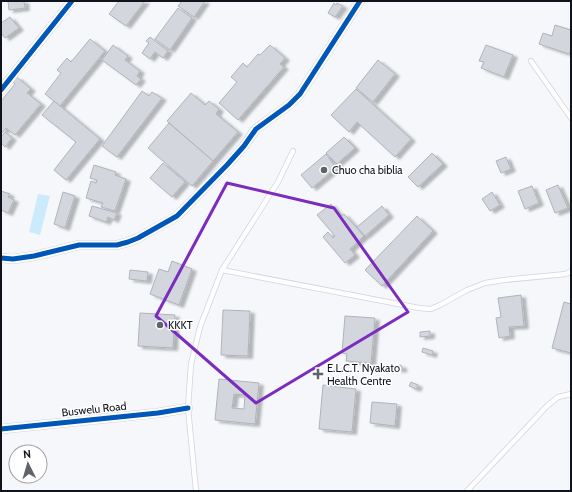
<svg xmlns="http://www.w3.org/2000/svg" width="572" height="492" font-family="Cabin,sans-serif">
<defs>
<filter id="shadow"><feDropShadow dx="4.5" dy="2.5" stdDeviation="1" flood-color="#0004"/></filter>
</defs>
<rect width="100%" height="100%" fill="#f6f7fb"/>
<polygon fill="#cbebfb" points="38,194 50,196 40,235 29,232"/>
<g fill="#d3d7dd" stroke="#b0b4ba" fill-rule="evenodd" filter="url(#shadow)">
<polygon points="8,1 24,1 25,8 9,10"/>
<polygon points="119,1 145,1 126,26 109,14"/>
<polygon points="182,1 205,1 194,17 178,6"/>
<polygon points="334,3 336,5 337,3 343,6 335,17 328,13"/>
<polygon points="178,8 192,18 170,50 155,39"/>
<polygon points="10,17 19,28 5,38 1,33 1,23"/>
<polygon points="555,25 571,30 571,49 569,54 539,44 543,33 552,36"/>
<polygon points="150,37 168,51 163,58 155,52 150,59 142,53 149,43 146,41"/>
<polygon points="90,39 105,51 60,106 45,94 61,73 57,70 67,58 71,62"/>
<polygon points="113,45 128,56 125,60 140,71 137,76 141,79 136,85 102,60"/>
<polygon points="270,45 285,58 280,64 284,67 238,120 219,103 237,82 231,77 243,63 247,67 258,54 260,55"/>
<polygon points="486,45 513,55 504,77 481,68 484,62 479,61"/>
<polygon points="378,60 395,74 373,102 356,88"/>
<polygon points="17,77 31,89 27,93 41,104 15,135 6,128 1,134 1,101 15,84 13,82"/>
<polygon points="356,89 411,139 395,157 357,122 349,132 331,115"/>
<polygon points="142,91 149,96 152,92 162,98 117,157 102,146"/>
<polygon points="191,93 205,105 209,101 219,109 216,114 238,132 213,161 167,121"/>
<polygon points="54,101 100,139 66,180 54,170 76,142 42,115"/>
<polygon points="169,123 213,161 192,186 148,148"/>
<polygon points="5,132 12,138 5,147 1,143 1,137"/>
<polygon points="344,137 355,148 337,164 326,153"/>
<polygon points="432,153 443,164 418,187 408,177"/>
<polygon points="326,154 336,168 312,188 301,175"/>
<polygon points="506,157 511,169 501,173 496,161"/>
<polygon points="163,163 185,182 172,197 150,178"/>
<polygon points="94,165 116,172 115,175 126,179 115,211 101,207 103,203 86,198 91,181 96,183 97,180 90,178"/>
<polygon points="558,185 568,208 555,213 546,190"/>
<polygon points="532,186 539,203 525,209 518,191"/>
<polygon points="1,191 10,194 8,197 14,200 8,213 1,210"/>
<polygon points="63,192 75,196 65,228 54,224"/>
<polygon points="492,192 500,205 490,211 482,199"/>
<polygon points="331,204 341,216 344,214 364,236 350,249 355,255 345,263 323,237 328,232 333,238 335,236 317,215"/>
<polygon points="92,206 117,213 114,220 108,217 106,222 89,216"/>
<polygon points="382,206 389,215 365,236 357,227"/>
<polygon points="417,216 433,231 382,286 365,270"/>
<polygon points="172,261 192,269 179,305 150,294 159,269 168,272"/>
<polygon points="130,270 148,272 147,281 129,279"/>
<polygon points="521,295 524,326 509,327 510,336 499,338 496,318 501,317 498,298"/>
<polygon points="564,302 571,304 571,353 552,348"/>
<polygon points="223,310 250,311 248,356 221,355"/>
<polygon points="140,313 175,315 173,348 138,346"/>
<polygon points="345,316 375,318 371,363 346,361 347,354 342,353"/>
<polygon points="430,331 430,336 420,337 420,332"/>
<polygon points="423,348 433,351 432,355 422,352"/>
<polygon points="401,365 403,369 398,370 396,366"/>
<path d="M219,379L259,383L255,424L215,420ZM234,394L245,395L244,409L232,408Z"/>
<polygon points="411,382 418,385 416,389 409,386"/>
<polygon points="323,385 356,389 352,432 319,429"/>
<polygon points="372,402 397,404 395,426 370,423"/>
</g>
<g fill="none" stroke-linecap="round" stroke-linejoin="round">
<g stroke="#d3d4db" stroke-width="6">
<g id="service">
<polyline points="531,61 571,118"/>
<polyline points="222,270 419,308 431,309 440,305 467,290 485,283 504,280 566,274 571,271"/>
<polyline points="196,491 188,408 191,364 200,327 222,270 278,182 293,151"/>
<polyline points="467,491 547,406 558,397 571,394"/>
</g>
</g>
<g stroke="#d3d4db" stroke-width="10">
<g id="minor">
<polyline points="1,90 72,1"/>
<polyline points="1,258 13,259 34,256 79,245 117,245 128,242 138,238 177,216 227,165 244,146 256,129 289,105 300,94 360,1"/>
<polyline points="1,429 158,413 188,408"/>
</g>
</g>
<use href="#service" stroke="#fefefe" stroke-width="4.5"/>
<use href="#minor" stroke="#fefefe" stroke-width="9"/>
<g stroke="#fff" stroke-width="8">
<g id="cycleway">
<polyline points="1,90 72,1"/>
<polyline points="1,258 13,259 34,256 79,245 117,245 128,242 138,238 177,216 227,165 244,146 256,129 289,105 300,94 360,1"/>
<polyline points="1,429 158,413 188,408"/>
</g>
</g>
<use href="#cycleway" stroke="#0057b8" stroke-width="5"/>
</g>
<path fill="none" stroke="#7b2cbf" stroke-width="3" stroke-linejoin="round" d="M227,183L334,208L408,312L256,403L156,316Z"/>
<g fill="#61636a" stroke="#fff" stroke-width="1.5">
<circle cx="324" cy="170" r="4"/>
<circle cx="160" cy="325" r="4"/>
<path d="M316 368h4v4h4v4h-4v4h-4v-4h-4v-4h4z"/>
</g>
<g text-anchor="middle" stroke-width="3" stroke-linejoin="round" paint-order="stroke">
<g font-size="11" fill="#11131c" stroke="#fff" text-anchor="start">
<text x="332" y="174">Chuo cha biblia</text>
<text x="168" y="329">KKKT</text>
<text x="327" y="372">E.L.C.T. Nyakato<tspan x="327" dy="13">Health Centre</tspan></text>
</g>
<g font-size="11" fill="#11131c" stroke="#fff">
<text transform="translate(94 409) rotate(-6)" y="4">Buswelu Road</text>
</g>
</g>
<rect width="572" height="492" fill="none" stroke="#11131c" stroke-width="4"/>
<g transform="translate(28 464) rotate(355)"><circle r="19" fill="#ffffff" stroke="#a0a1a4"/>
<path d="M0-3L7 15L0 10L-7 15Z" fill="#61636a"/>
<text y="-6" font-size="11" font-weight="bold" text-anchor="middle" fill="#11131c">N</text>
</g>
</svg>
